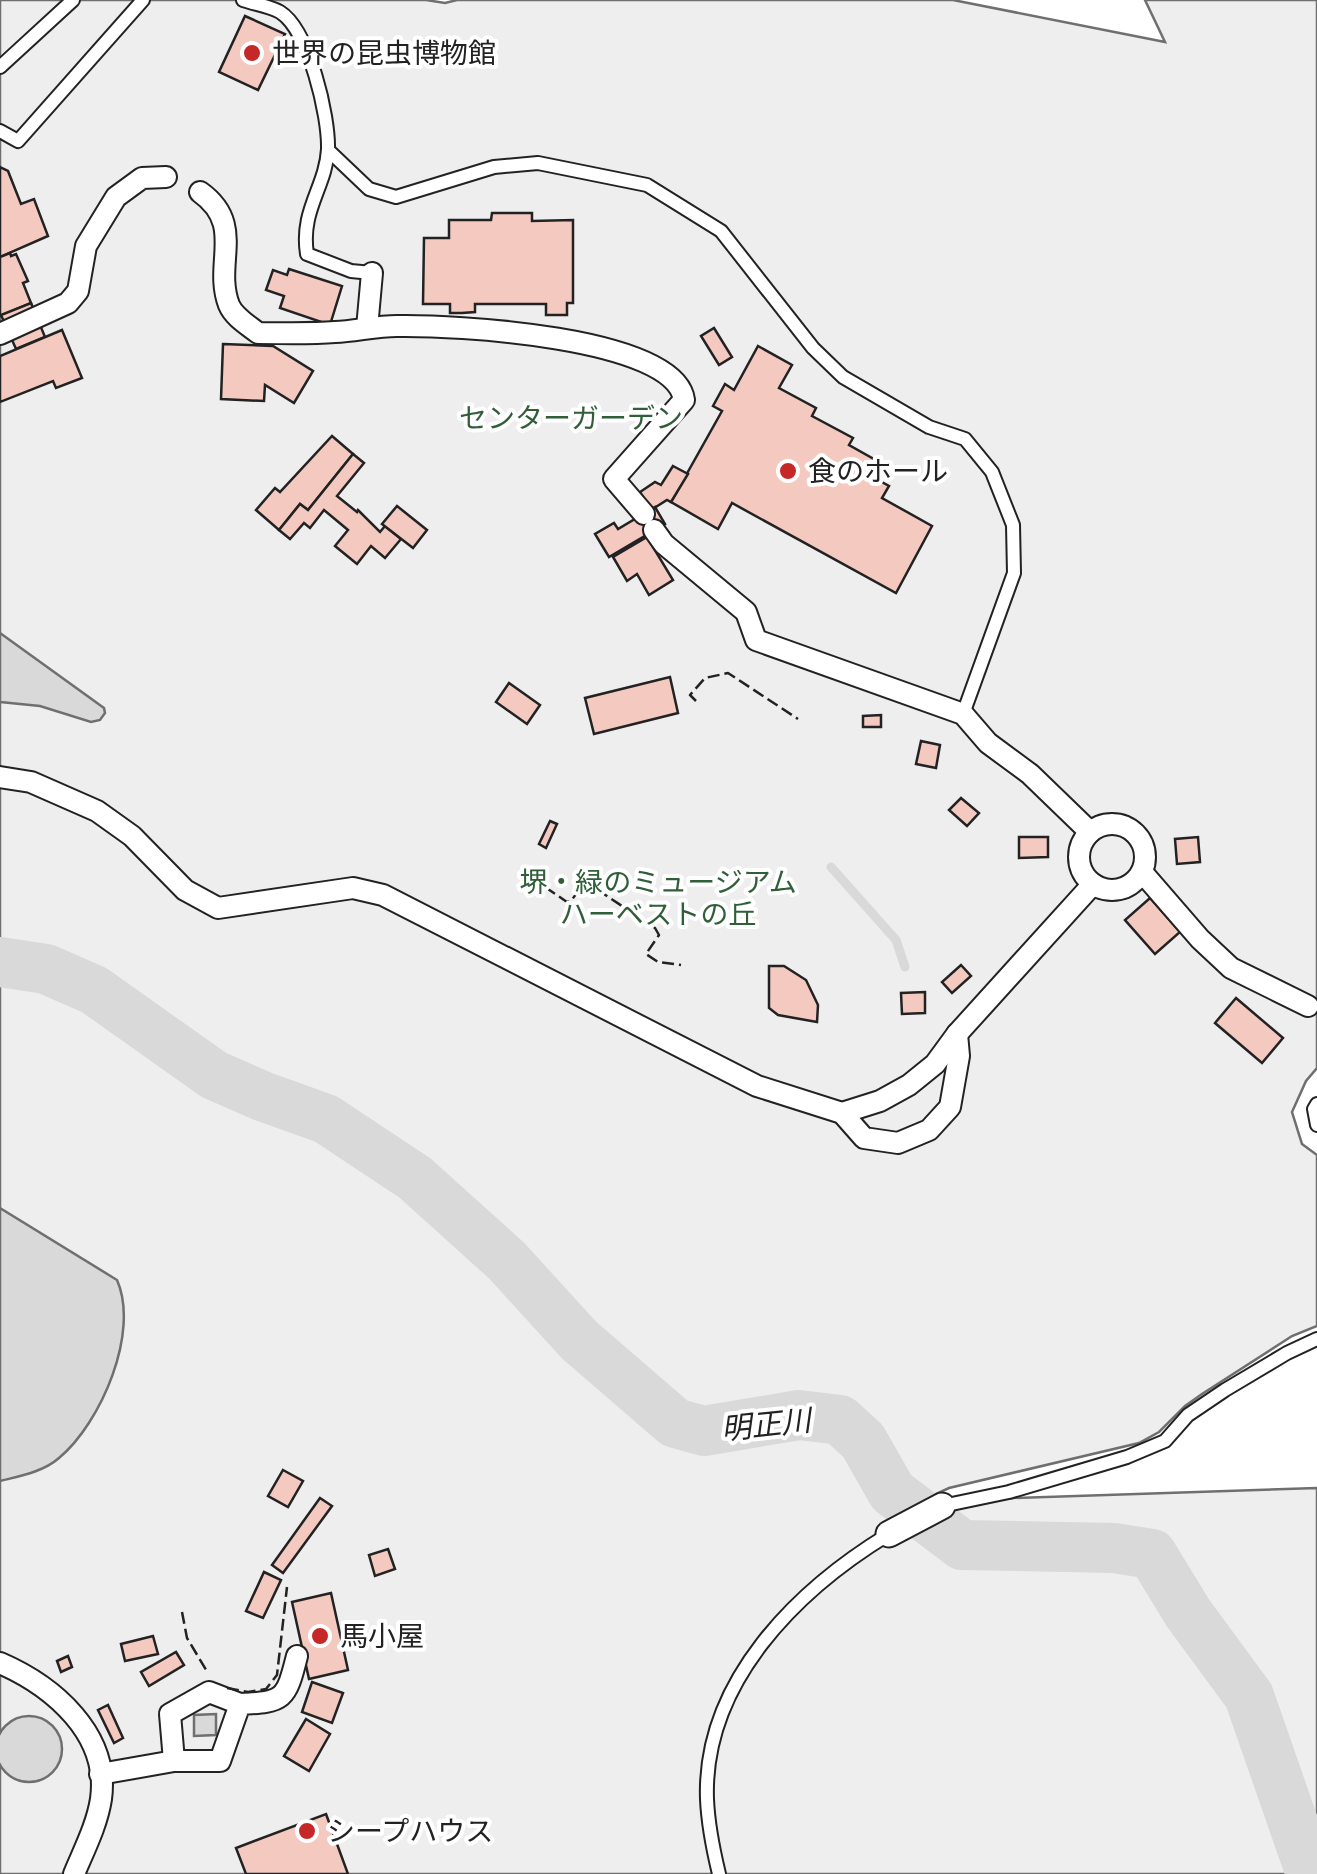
<svg xmlns="http://www.w3.org/2000/svg" width="1317" height="1874" font-family="Manrope,'Noto Sans JP',sans-serif">
<rect width="100%" height="100%" fill="#fff"/>
<polygon fill="#eee" stroke="#6f6f6f" stroke-width="2.5" points="0,0 426,0 445,3 457,0 953,0 1165,42 1145,0 1317,0 1317,1068 1306,1081 1292,1112 1302,1144 1317,1155 1317,1326 1292,1336 1202,1394 1185,1406 1159,1432 1139,1443 949,1488 921,1501 1317,1488 1317,1863 1308,1874 0,1874"/>
<g fill="#d9d9d9" stroke="#6f6f6f" stroke-width="2.5">
<polygon points="0,633 104,708 105,713 100,720 91,722 40,706 0,702"/>
<path d="M0,1208L117,1280C140,1332 101,1423 59,1458C43,1472 20,1476 0,1481Z"/>
<polygon points="216,1714 216,1735 194,1736 194,1715"/>
<circle cx="29" cy="1749" r="33"/>
</g>
<g fill="none" stroke-linecap="round" stroke-linejoin="round">
<polyline stroke="#d9d9d9" stroke-width="9" points="831,867 896,940 905,967"/>
<polyline stroke="#d9d9d9" stroke-width="50" points="0,962 46,969 94,990 214,1075 262,1096 326,1119 415,1178 507,1261 579,1340 675,1423 704,1431 799,1415 840,1420 863,1441 892,1492 962,1545 1114,1548 1152,1554 1188,1613 1249,1696 1311,1874"/>
</g>
<g fill="#f3c9c0" stroke="#222" stroke-width="2.5">
<polygon points="245,16 285,34 258,90 219,72"/>
<polygon points="0,167 8,171 21,204 34,199 48,236 0,257"/>
<polygon points="492,213 532,213 532,221 573,220 573,303 567,303 567,315 546,315 546,304 475,304 475,312 462,313 450,313 450,304 423,304 424,238 449,238 449,220 491,220"/>
<polygon points="10,253 11,256 16,254 28,281 23,283 31,303 0,316 0,257"/>
<polygon points="289,269 342,286 330,325 280,308 284,296 266,290 273,270 287,275"/>
<polygon points="31,303 45,337 16,349 1,315"/>
<polygon points="714,328 732,357 719,365 701,336"/>
<polygon points="62,330 82,378 56,388 53,381 0,402 0,356"/>
<polygon points="223,344 273,346 313,371 294,403 265,385 264,401 221,399"/>
<polygon points="758,346 792,365 779,388 816,408 812,416 853,438 849,445 888,467 880,481 889,486 882,498 932,526 896,593 732,503 718,529 671,502 722,411 713,406 725,384 734,390"/>
<polygon points="332,436 353,454 308,510 300,504 279,530 256,510 275,488 280,492"/>
<polygon points="353,454 364,463 337,496 357,512 358,510 380,532 385,526 401,539 385,558 371,546 357,564 335,546 348,530 324,510 310,528 304,523 290,539 279,530 300,504 308,510"/>
<polygon points="673,466 688,474 671,502 667,500 651,510 640,492 655,482 661,485"/>
<polygon points="397,506 427,530 413,548 382,524"/>
<polygon points="655,507 665,524 609,557 595,534 614,523 618,529"/>
<polygon points="647,537 673,580 649,595 637,574 627,581 613,557"/>
<polygon points="670,677 678,713 594,734 585,698"/>
<polygon points="509,683 540,705 527,724 496,702"/>
<polygon points="881,715 881,727 863,727 863,716"/>
<polygon points="921,741 940,745 936,768 916,764"/>
<polygon points="961,798 979,813 967,826 949,810"/>
<polygon points="550,821 557,824 546,848 539,844"/>
<polygon points="1019,837 1048,837 1048,857 1019,858"/>
<polygon points="1198,837 1200,862 1177,864 1175,839"/>
<polygon points="1150,898 1180,932 1155,954 1125,920"/>
<polygon points="961,965 971,976 952,993 942,982"/>
<polygon points="769,966 784,966 806,980 818,1005 817,1022 778,1015 769,1008"/>
<polygon points="925,992 925,1013 902,1014 901,993"/>
<polygon points="1236,998 1283,1038 1262,1063 1215,1023"/>
<polygon points="283,1470 303,1481 288,1507 268,1496"/>
<polygon points="320,1498 332,1506 283,1573 272,1565"/>
<polygon points="388,1549 395,1569 375,1576 369,1555"/>
<polygon points="264,1572 281,1580 263,1618 246,1611"/>
<polygon points="331,1593 348,1670 309,1679 292,1602"/>
<polygon points="153,1636 158,1654 125,1661 121,1644"/>
<polygon points="176,1652 184,1665 149,1686 141,1672"/>
<polygon points="68,1656 72,1667 61,1672 57,1661"/>
<polygon points="312,1682 343,1693 332,1723 302,1712"/>
<polygon points="108,1705 123,1738 114,1743 98,1710"/>
<polygon points="306,1719 330,1734 309,1771 284,1756"/>
<polygon points="326,1814 348,1874 246,1874 236,1848"/>
</g>
<g fill="none" stroke-linecap="round" stroke-linejoin="round">
<g stroke="#222" stroke-width="16">
<g id="service">
<path d="M243,0C254,4 270,6 280,12C309,30 329,116 328,149C326,187 300,210 307,254L351,271L372,273"/>
<polyline points="0,67 73,0"/>
<polyline points="0,131 18,141 143,0"/>
<polyline points="328,150 369,189 396,197 494,167 538,163 647,185 721,231 813,348 843,377 929,427 965,439 992,472 1013,525 1014,573 963,714"/>
<polyline points="1317,1104 1314,1109 1317,1125"/>
<polyline points="942,1506 1009,1492 1127,1457 1165,1441 1188,1415 1225,1390 1287,1353 1317,1339"/>
<path d="M719,1874C713,1849 708,1824 707,1799C703,1682 797,1590 889,1534"/>
</g>
</g>
<g stroke="#222" stroke-width="24">
<g id="pedestrian">
<path d="M200,192C246,225 213,263 229,305C234,317 248,325 258,333C284,333 310,334 335,332C356,331 376,326 397,326C450,325 676,336 684,400L614,479L644,514"/>
<polyline points="367,328 372,273"/>
<polyline points="0,334 68,303 78,291 86,246 116,197 142,178 166,177"/>
<polyline points="654,530 664,544 746,612 756,640 963,714 988,743 1030,774 1090,832"/>
<polyline points="0,777 31,782 97,811 132,836 185,890 218,908 353,888 383,895 757,1086 842,1113 864,1138 898,1143 929,1130 950,1107 959,1056 957,1034"/>
<circle cx="1112" cy="857" r="33"/>
<polyline points="1142,872 1200,939 1231,968 1308,1006"/>
<polyline points="842,1113 880,1101 909,1085 935,1064 957,1034 1093,884"/>
<path d="M0,1663C53,1686 110,1734 101,1799C97,1825 84,1850 74,1874"/>
<polyline points="174,1761 170,1714 209,1692 240,1704"/>
<path d="M100,1774L174,1761H220L240,1704C284,1702 286,1700 297,1656"/>
</g>
</g>
<g stroke="#222" stroke-width="29">
<polyline id="minor" points="889,1534 942,1506"/>
</g>
<use href="#service" stroke="#fff" stroke-width="12"/>
<use href="#pedestrian" stroke="#fff" stroke-width="20"/>
<use href="#minor" stroke="#fff" stroke-width="25"/>
<g stroke="#222" stroke-width="2.5" stroke-dasharray="12 5" stroke-linecap="butt">
<polyline points="696,701 690,695 705,678 728,673 798,719"/>
<polyline points="545,887 567,902 571,901 584,883 589,884 655,928 659,935 646,954 658,962 681,965"/>
<polyline points="182,1612 187,1638 208,1673"/>
<polyline points="227,1688 248,1692 266,1689 277,1675 287,1587"/>
</g>
</g>
<g fill="#c62828" stroke="#fff" stroke-width="4">
<circle cx="252" cy="53" r="10"/>
<circle cx="788" cy="471" r="10"/>
<circle cx="320" cy="1636" r="10"/>
<circle cx="307" cy="1831" r="10"/>
</g>
<g text-anchor="middle" stroke-width="8" stroke-linejoin="round" paint-order="stroke">
<g font-size="28" fill="#222" stroke="#fff" text-anchor="start">
<text x="272" y="63">世界の昆虫博物館</text>
<text x="808" y="481">食のホール</text>
<text x="340" y="1646">馬小屋</text>
<text x="327" y="1841">シープハウス</text>
</g>
<g font-size="28" fill="#2f5e38" stroke="#fff">
<text x="571" y="428">センターガーデン</text>
<text x="658" y="892">堺・緑のミュージアム<tspan x="658" dy="32">ハーベストの丘</tspan></text>
</g>
<g font-size="30" font-style="italic" fill="#222" stroke="#fff">
<text transform="translate(766 1425) rotate(-6)" y="10">明正川</text>
</g>
</g>
</svg>
